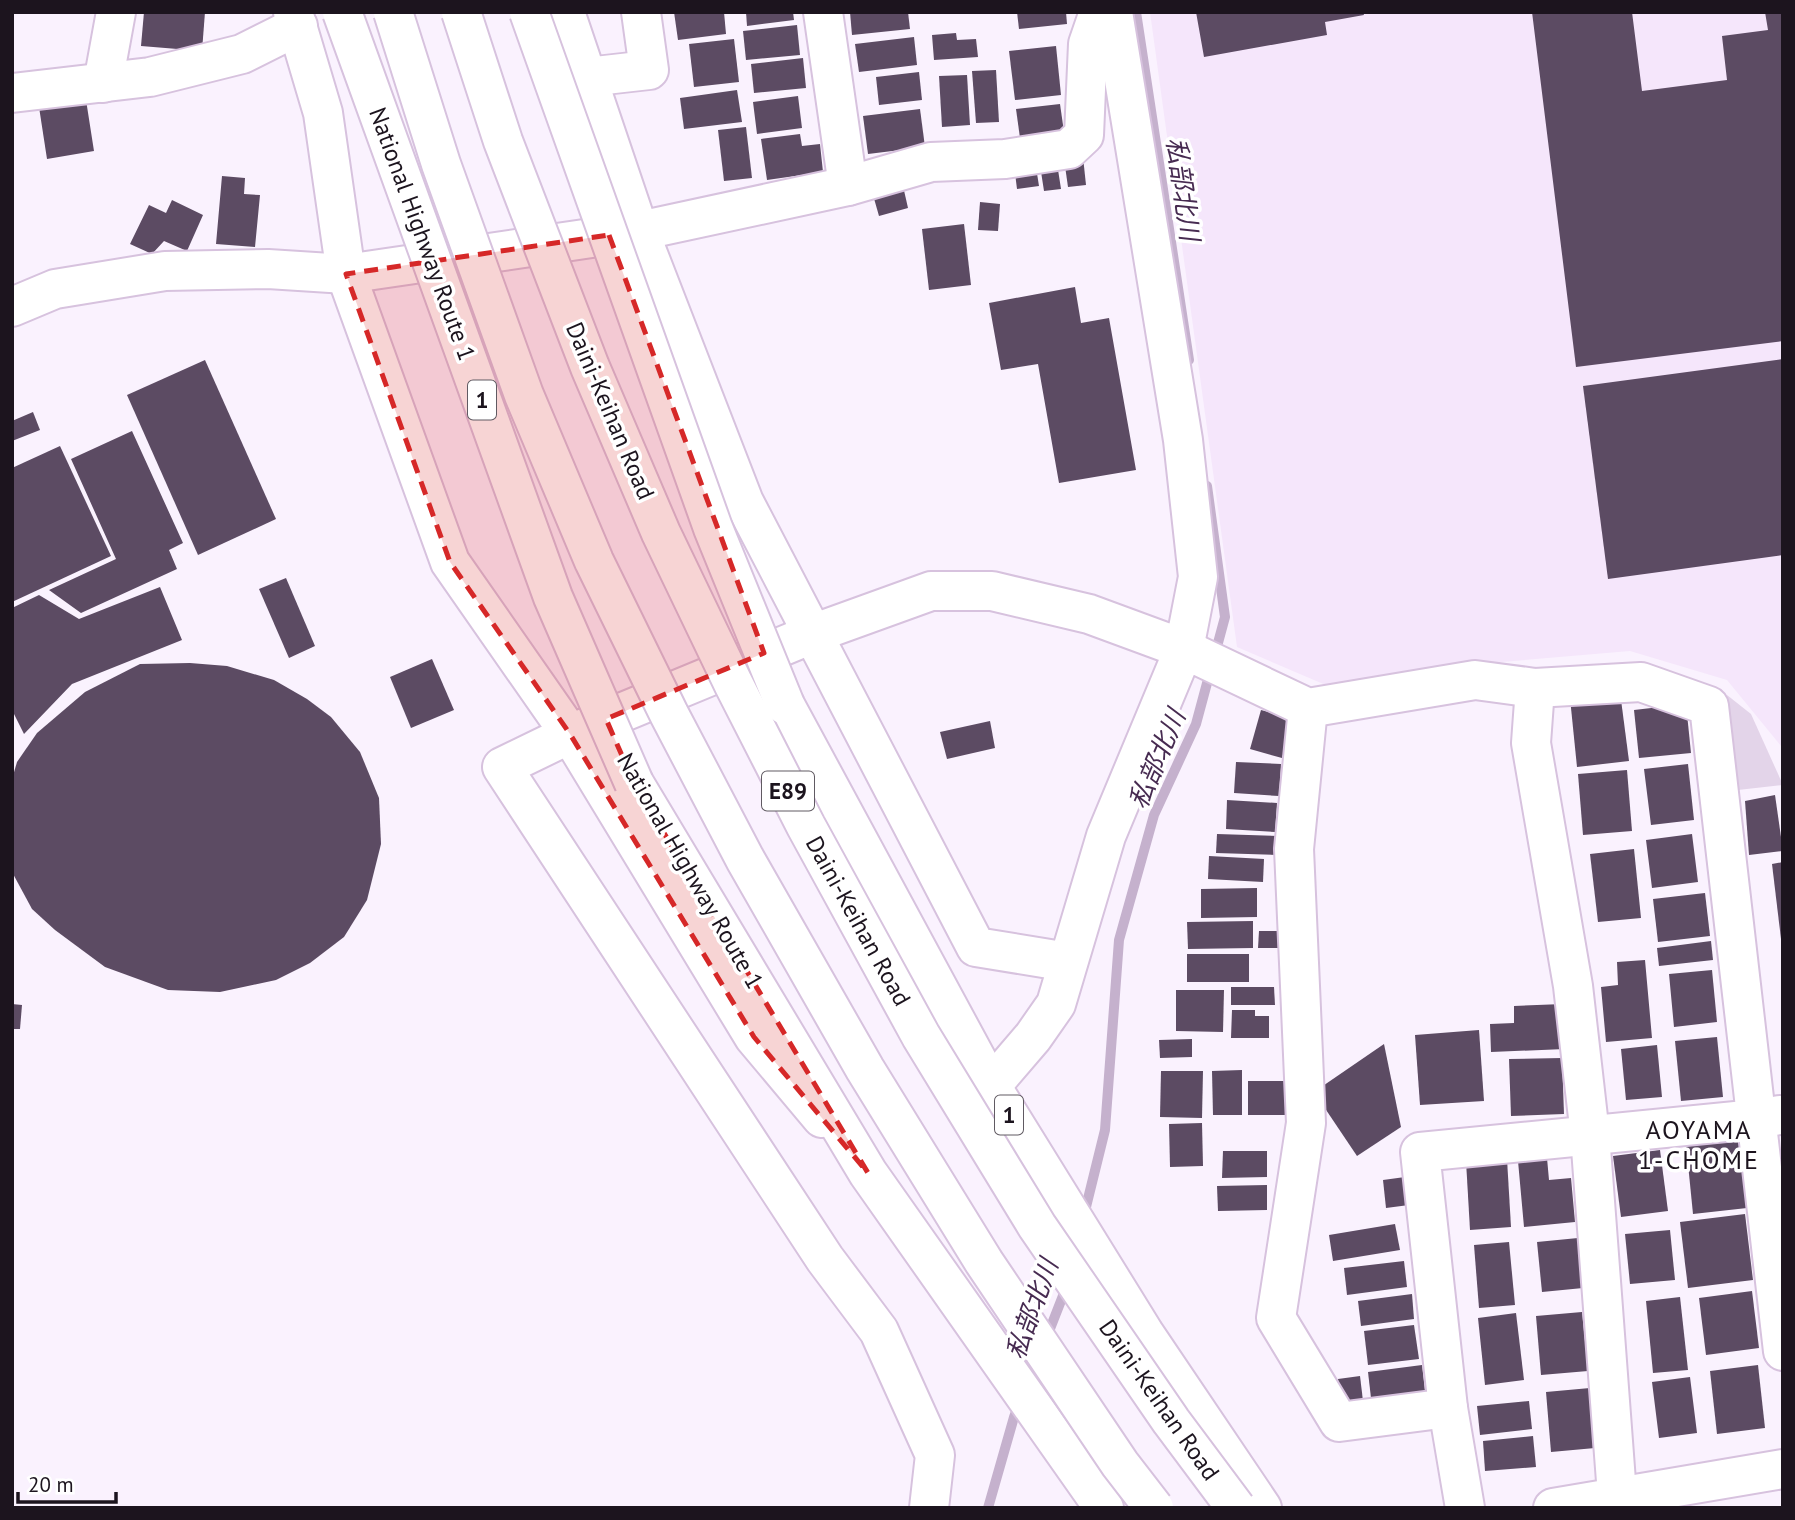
<svg xmlns="http://www.w3.org/2000/svg" width="1795" height="1520" font-family="'PT Sans','Noto Sans JP',sans-serif">
<rect width="100%" height="100%" fill="#faf2fe"/>
<polygon fill="#f5e6fb" points="1150,12 1783,12 1783,745 1781,746 1727,680 1630,651 1502,662 1328,686 1237,647"/>
<polygon fill="#e3d4e9" points="1727,695 1751,714 1783,785 1738,790"/>
<g fill="none" stroke-linecap="round" stroke-linejoin="round">
<g stroke="#c5b1cd" stroke-width="10">
<polyline points="1136,12 1189,360"/>
<polyline points="1207,486 1225,617 1215,654"/>
<polyline points="1084,1215 1105,1130 1119,940 1154,815 1196,724 1210,672"/>
<polyline points="1046,1339 1066,1288"/>
<polyline points="988,1508 1014,1417 1019,1404"/>
</g>
</g>
<g fill="#5c4b63">
<polygon points="144,12 205,12 202,51 141,46"/>
<polygon points="674,12 724,12 726,34 678,40"/>
<polygon points="746,12 793,12 794,20 747,26"/>
<polygon points="850,12 908,12 910,29 852,35"/>
<polygon points="1017,12 1066,12 1067,24 1019,29"/>
<polygon points="1196,12 1363,12 1364,15 1325,22 1327,35 1204,57"/>
<polygon points="1532,12 1632,12 1642,91 1727,80 1722,36 1768,30 1765,12 1783,12 1783,341 1576,367"/>
<polygon points="797,25 800,55 746,60 743,31"/>
<polygon points="956,33 957,40 976,39 978,57 934,60 932,35"/>
<polygon points="914,37 917,65 859,72 855,44"/>
<polygon points="734,39 739,82 694,87 689,44"/>
<polygon points="1056,46 1061,95 1015,100 1009,51"/>
<polygon points="803,58 806,88 754,93 751,64"/>
<polygon points="996,70 999,122 976,123 972,71"/>
<polygon points="919,72 922,100 879,105 876,77"/>
<polygon points="967,75 970,125 942,127 939,76"/>
<polygon points="737,90 742,122 684,129 680,98"/>
<polygon points="798,96 802,128 757,134 753,102"/>
<polygon points="86,100 94,151 47,159 39,107"/>
<polygon points="1060,104 1064,132 1020,138 1016,109"/>
<polygon points="920,109 925,147 868,154 863,116"/>
<polygon points="746,127 752,178 724,181 718,130"/>
<polygon points="800,134 802,146 820,144 823,172 767,180 761,139"/>
<polygon points="1056,157 1061,189 1044,191 1039,159"/>
<polygon points="1083,157 1086,185 1068,187 1064,159"/>
<polygon points="1035,161 1039,186 1017,189 1014,165"/>
<polygon points="222,176 245,178 244,194 260,195 255,247 216,244"/>
<polygon points="903,186 908,208 879,216 873,195"/>
<polygon points="172,200 203,215 187,251 164,241 152,254 130,244 149,205 166,213"/>
<polygon points="980,202 1000,204 998,231 978,230"/>
<polygon points="964,224 971,285 929,290 922,229"/>
<polygon points="1075,287 1081,323 1109,318 1136,470 1059,483 1038,364 1001,370 989,303"/>
<polygon points="1783,359 1783,555 1608,579 1583,386"/>
<polygon points="205,360 276,519 198,555 127,395"/>
<polygon points="33,412 40,430 12,441 12,421"/>
<polygon points="132,431 183,543 169,550 177,569 81,613 49,590 116,559 71,459"/>
<polygon points="60,446 111,556 12,602 12,468"/>
<polygon points="286,578 315,646 289,658 259,589"/>
<polygon points="160,587 182,640 72,684 24,734 12,710 12,608 39,595 79,619"/>
<polygon points="432,659 454,710 411,728 390,677"/>
<polygon points="190,663 227,666 274,680 307,699 331,717 360,752 379,798 381,844 367,900 344,937 310,963 276,980 220,992 168,990 105,967 55,930 32,909 12,872 12,779 17,762 37,733 85,692 140,664"/>
<polygon points="1620,692 1629,761 1577,767 1570,698"/>
<polygon points="1686,704 1691,753 1639,758 1634,710"/>
<polygon points="1261,710 1293,719 1282,758 1250,749"/>
<polygon points="990,721 995,748 947,759 940,732"/>
<polygon points="1236,762 1281,764 1279,796 1234,793"/>
<polygon points="1688,764 1694,820 1651,825 1644,769"/>
<polygon points="1627,770 1632,831 1583,835 1578,774"/>
<polygon points="1775,795 1783,851 1749,855 1745,801"/>
<polygon points="1227,800 1277,803 1275,832 1226,829"/>
<polygon points="1217,834 1279,836 1278,855 1216,853"/>
<polygon points="1692,834 1698,882 1652,888 1646,840"/>
<polygon points="1634,849 1641,918 1598,922 1590,854"/>
<polygon points="1209,856 1264,859 1263,882 1208,879"/>
<polygon points="1783,862 1783,939 1781,939 1772,864"/>
<polygon points="1257,888 1257,917 1201,918 1201,889"/>
<polygon points="1705,893 1710,936 1658,942 1653,899"/>
<polygon points="1253,921 1253,948 1188,949 1187,922"/>
<polygon points="1259,931 1280,931 1280,948 1258,948"/>
<polygon points="1711,941 1713,960 1659,966 1657,948"/>
<rect x="1187" y="954" width="62" height="28"/>
<polygon points="1645,960 1652,1038 1606,1042 1601,987 1618,985 1617,962"/>
<polygon points="1712,970 1717,1022 1674,1027 1669,974"/>
<polygon points="1231,987 1274,987 1275,1005 1231,1005"/>
<polygon points="1176,990 1224,990 1223,1032 1176,1031"/>
<polygon points="12,1004 22,1005 20,1029 12,1029"/>
<polygon points="1563,1004 1565,1049 1491,1052 1490,1024 1514,1023 1514,1006"/>
<polygon points="1232,1010 1255,1010 1255,1016 1269,1016 1269,1038 1231,1038"/>
<polygon points="1479,1030 1484,1101 1420,1105 1415,1035"/>
<polygon points="1717,1037 1723,1097 1681,1101 1675,1041"/>
<polygon points="1192,1039 1192,1057 1160,1058 1159,1040"/>
<polygon points="1384,1044 1401,1127 1357,1156 1314,1092"/>
<polygon points="1657,1045 1662,1097 1626,1100 1621,1049"/>
<polygon points="1562,1058 1564,1114 1511,1116 1509,1059"/>
<polygon points="1242,1070 1242,1115 1213,1115 1212,1071"/>
<polygon points="1161,1071 1203,1071 1202,1118 1160,1117"/>
<rect x="1248" y="1081" width="41" height="34"/>
<polygon points="1202,1123 1203,1166 1170,1167 1169,1124"/>
<polygon points="1740,1137 1747,1208 1693,1214 1686,1144"/>
<polygon points="1660,1150 1668,1211 1621,1217 1613,1156"/>
<polygon points="1223,1151 1267,1151 1267,1177 1222,1178"/>
<polygon points="1547,1158 1549,1180 1571,1178 1575,1222 1524,1227 1518,1161"/>
<polygon points="1507,1159 1511,1227 1470,1230 1466,1161"/>
<polygon points="1405,1177 1409,1205 1386,1208 1383,1180"/>
<polygon points="1267,1185 1267,1210 1218,1211 1217,1186"/>
<polygon points="1745,1214 1753,1280 1688,1288 1680,1222"/>
<polygon points="1395,1224 1400,1250 1333,1261 1329,1235"/>
<polygon points="1670,1230 1675,1280 1630,1284 1625,1234"/>
<polygon points="1578,1238 1583,1288 1542,1292 1537,1242"/>
<polygon points="1509,1242 1515,1305 1479,1308 1474,1245"/>
<polygon points="1404,1261 1407,1287 1347,1295 1344,1268"/>
<polygon points="1752,1291 1759,1348 1706,1355 1699,1298"/>
<polygon points="1412,1294 1414,1319 1361,1326 1358,1301"/>
<polygon points="1680,1297 1688,1370 1653,1373 1646,1301"/>
<polygon points="1582,1312 1588,1371 1541,1375 1536,1316"/>
<polygon points="1516,1313 1524,1380 1485,1385 1478,1318"/>
<polygon points="1414,1325 1419,1359 1368,1365 1364,1331"/>
<polygon points="1422,1365 1425,1391 1371,1398 1368,1372"/>
<polygon points="1758,1365 1765,1428 1717,1434 1710,1371"/>
<polygon points="1360,1376 1363,1401 1341,1404 1338,1379"/>
<polygon points="1690,1377 1697,1433 1659,1438 1652,1382"/>
<polygon points="1590,1388 1595,1448 1551,1452 1546,1392"/>
<polygon points="1529,1401 1532,1429 1480,1435 1477,1406"/>
<polygon points="1533,1436 1536,1467 1485,1471 1483,1441"/>
</g>
<g fill="none" stroke-linecap="round" stroke-linejoin="round">
<g stroke="#d7c2de" stroke-width="42">
<g id="minor">
<polyline points="293,12 323,113 346,274 450,562 570,734 754,1037 822,1118"/>
<polyline points="565,12 639,231 744,502 976,947 1068,962"/>
<polyline points="823,12 848,186"/>
<polyline points="587,77 649,70 641,12"/>
<polyline points="103,83 116,12"/>
<polyline points="12,93 150,77 242,54 298,26"/>
<polyline points="12,307 55,289 165,271 268,269 346,274 639,231 848,186 931,162 1005,159 1069,149 1084,135 1088,44 1099,12"/>
<polyline points="1535,688 1531,743 1573,986 1590,1135 1618,1508"/>
<polyline points="1308,708 1294,849 1306,1123 1276,1318 1339,1422 1448,1408 1420,1152 1756,1119 1780,1115"/>
<polyline points="991,1086 1033,1037 1056,1004 1106,836 1184,649 1308,708 1475,680 1535,688 1641,682 1709,706 1783,1351"/>
<polyline points="1448,1408 1465,1508"/>
<polyline points="929,1508 935,1455 879,1331 825,1259 502,767 570,734 812,634 931,591 992,591 1089,614 1184,649 1198,577 1183,440 1113,12"/>
</g>
</g>
<g stroke="#d7c2de" stroke-width="42">
<polyline id="major" points="1553,1508 1783,1469"/>
</g>
<g stroke="#d7c2de" stroke-width="42">
<g id="highway">
<polyline points="785,705 991,1086 1144,1333 1262,1508"/>
<polyline points="634,783 868,1173 1104,1508"/>
</g>
</g>
<use href="#minor" stroke="#fff" stroke-width="38"/>
<use href="#major" stroke="#fff" stroke-width="38"/>
<use href="#highway" stroke="#fff" stroke-width="38"/>
<g stroke="#d7c2de" stroke-width="42" stroke-linecap="butt">
<g id="highway-bridge">
<polyline points="342,12 553,597 634,783"/>
<polyline points="393,12 441,164 524,395 594,561 669,714 745,859 865,1069 984,1262 1120,1464 1154,1508"/>
<polyline points="461,12 503,141 590,367 661,533 733,683 806,826 921,1036 1037,1226 1171,1421 1236,1508"/>
<polyline points="529,12 713,528 785,705"/>
</g>
</g>
<use href="#highway-bridge" stroke="#fff" stroke-width="38"/>
</g>
<path fill="#d62828" fill-opacity="0.2" stroke="#d62828" stroke-width="5" stroke-dasharray="14 9" stroke-linejoin="round" d="M609,235L764,653L606,719L634,783L868,1173L754,1037L570,734L450,562L346,274Z"/>
<g text-anchor="middle" stroke-width="7" stroke-linejoin="round" paint-order="stroke">
<g fill="#fff" stroke="#605a62" stroke-width="2">
<rect x="468" y="380.5" width="28" height="39" rx="5"/>
<rect x="762" y="771.5" width="52" height="39" rx="5"/>
<rect x="995" y="1095.5" width="28" height="39" rx="5"/>
</g>
<g font-size="23" font-weight="bold" fill="#1c141e">
<text x="482" y="408">1</text>
<text x="788" y="799">E89</text>
<text x="1009" y="1123">1</text>
</g>
<g font-size="24" fill="#1c141e" stroke="#fff">
<text transform="translate(422 234) rotate(70)" y="8">National Highway Route 1</text>
<text transform="translate(610 411) rotate(67)" y="8">Daini-Keihan Road</text>
<text transform="translate(690 871) rotate(60)" y="8">National Highway Route 1</text>
<text transform="translate(858 921) rotate(61)" y="8">Daini-Keihan Road</text>
<text transform="translate(1159 1400) rotate(55)" y="8">Daini-Keihan Road</text>
</g>
<g font-size="26" font-style="italic" fill="#472b51" stroke="#fff">
<text transform="translate(1183 189) rotate(82)" y="9">私部北川</text>
<text transform="translate(1157 759) rotate(-67)" y="9">私部北川</text>
<text transform="translate(1032 1309) rotate(-70)" y="9">私部北川</text>
</g>
<g font-size="26" letter-spacing="2" fill="#1c141e" stroke="#fff">
<text x="1699" y="1139">AOYAMA<tspan x="1699" dy="30">1-CHOME</tspan></text>
</g>
</g>
<rect width="1795" height="1520" fill="none" stroke="#1c141e" stroke-width="28"/>
<path d="M18 1492v10h98v-10" fill="none" stroke="#1c141e" stroke-width="3.5"/>
<text x="28" y="1492" font-size="21" fill="#1c141e" stroke="#ffffff" stroke-width="5" paint-order="stroke">20 m</text>
</svg>
